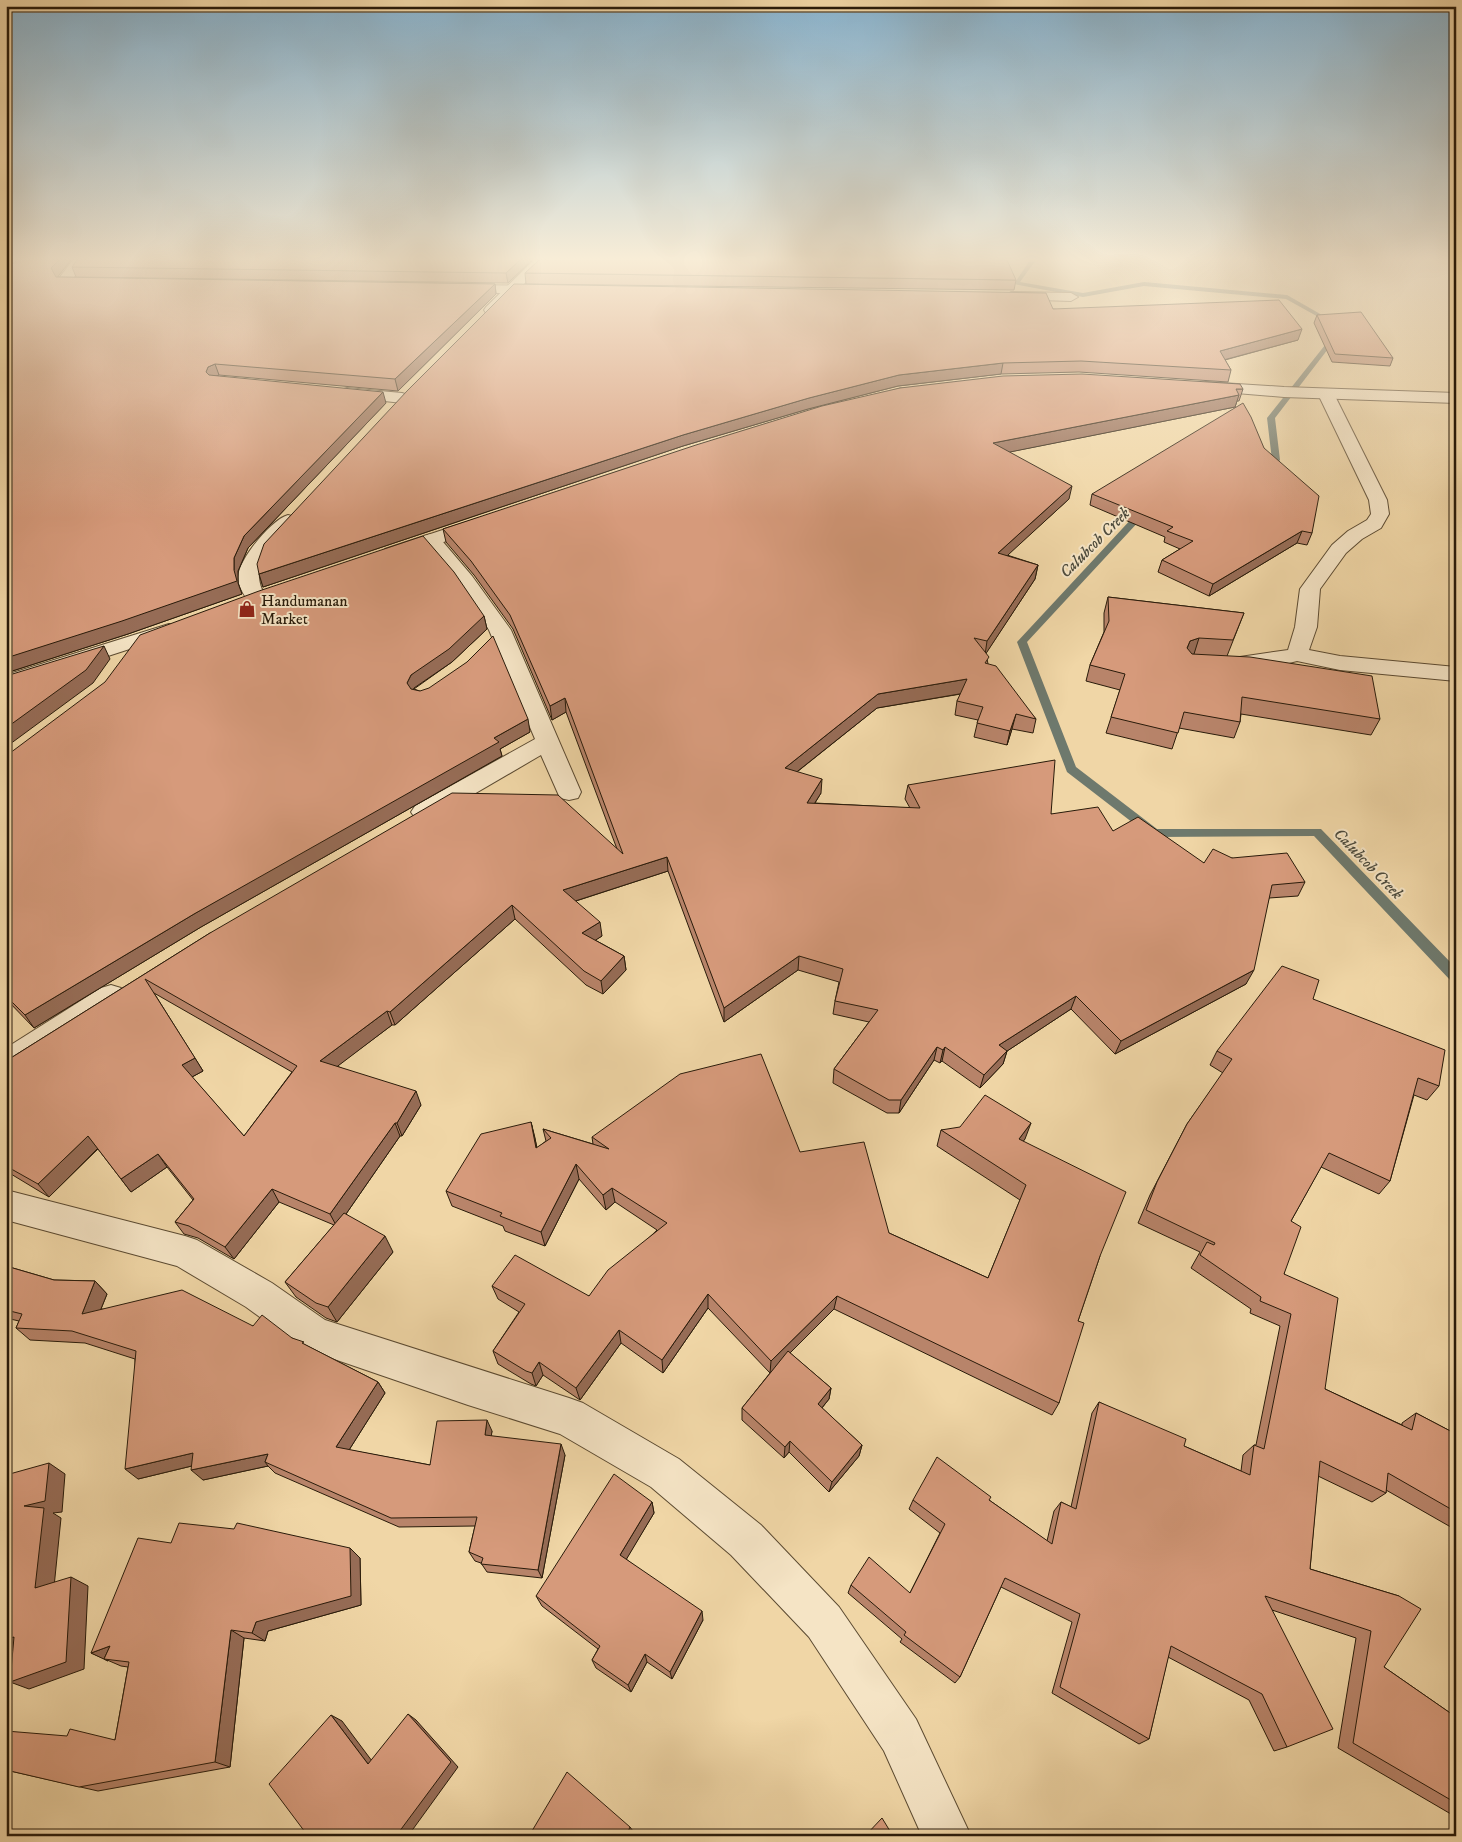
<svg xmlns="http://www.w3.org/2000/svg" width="1462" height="1842" font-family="'IM FELL DW Pica',serif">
<rect width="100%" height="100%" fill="#f0d6a6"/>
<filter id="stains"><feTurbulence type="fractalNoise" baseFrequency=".004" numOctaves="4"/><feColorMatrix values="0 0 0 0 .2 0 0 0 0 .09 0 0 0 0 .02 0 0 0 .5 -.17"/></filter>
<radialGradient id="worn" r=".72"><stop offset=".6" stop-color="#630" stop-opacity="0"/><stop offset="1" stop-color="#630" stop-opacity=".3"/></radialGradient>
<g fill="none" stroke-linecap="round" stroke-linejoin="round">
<g fill="#6e796d" fill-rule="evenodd">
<polygon points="1030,260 1036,260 1020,282 1083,293 1144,282 1287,295 1336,323 1331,324 1286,299 1144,286 1083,297 1014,284"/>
<polygon points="1333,335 1338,336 1275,418 1280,460 1270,473 1264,473 1263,471 1272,460 1267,418"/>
<polygon points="1144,513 1147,514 1147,518 1141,519 1027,642 1076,767 1157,829 1321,829 1456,968 1456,982 1451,981 1314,836 1154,837 1150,836 1067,772 1017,642 1135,515"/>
</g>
<g stroke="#5b4a31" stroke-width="2">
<g id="minor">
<polygon points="73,260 86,260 72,280 96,280 103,284 101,287 70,288 58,285 56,282"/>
<polygon points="459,285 541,286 548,290 541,294 454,292 452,289"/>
<polygon points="1011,292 1071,293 1078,297 1071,301 1006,299 1004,296"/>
<polygon points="347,388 402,393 408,395 410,398 408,401 402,403 341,396 339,393 341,390"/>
<polygon points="1326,389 1332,391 1334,394 1387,500 1389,514 1381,528 1362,539 1346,553 1320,589 1317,627 1309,650 1340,656 1456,667 1456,681 1340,670 1297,661 1273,667 1233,672 1225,670 1222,665 1225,660 1233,658 1288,650 1295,627 1300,589 1332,545 1348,531 1367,520 1371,514 1369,500 1318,394 1320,391"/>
<polygon points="431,534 438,536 472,576 511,630 581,792 578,798 569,800 560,798 541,755 433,818 424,821 415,818 411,812 415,806 535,739 489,630 458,584 421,540 424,536"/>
<polygon points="111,985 121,988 126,996 121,1004 17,1073 6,1077 6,1048 101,988"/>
<polygon points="6,1190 185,1236 197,1240 272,1283 325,1320 569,1398 583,1403 679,1459 761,1525 839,1607 916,1719 971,1836 922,1836 884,1751 809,1637 731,1555 651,1487 560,1434 468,1405 302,1348 246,1307 177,1266 6,1220"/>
</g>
</g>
<g stroke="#5b4a31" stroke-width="2">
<g id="tertiary">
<polygon points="534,260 547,260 496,313 486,313 484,310 486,307"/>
<polygon points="1206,382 1284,387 1456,393 1456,403 1284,397 1200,390 1198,387 1200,384"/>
<path d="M288,515L295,517L297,521C278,549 244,558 266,598L263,602L256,604L249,602C244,595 238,586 238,577C239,559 271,520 288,515Z"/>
<polygon points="479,518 486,520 488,524 486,528 392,559 385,557 382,553 385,549"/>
<polygon points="169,624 176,626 180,630 176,634 6,689 6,675"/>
</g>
</g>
<use href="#minor" fill="#f5e4c5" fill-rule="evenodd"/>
<use href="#tertiary" fill="#f5e4c5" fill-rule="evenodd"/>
</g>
<g fill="#b8846a" stroke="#291b0a" fill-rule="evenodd">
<polygon points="16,260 71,260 57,277 495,284 496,294 398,391 219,375 216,376 386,403 248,548 238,571 238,583 242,594 128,634 6,673 6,263 16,263"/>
<polygon points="532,260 508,283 76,277 72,267"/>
<polygon points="525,273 1016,280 1014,290 526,284"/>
<polygon points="1053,309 1298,340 1225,360 1231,370 1228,382 1079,372 1001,374 898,386 808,409 683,446 263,587 259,574"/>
<polygon points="1317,315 1393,358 1390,366 1332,362 1314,323"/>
<path d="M900,388L1243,389L1239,401H1237L1235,407L1009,452L1069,499L1007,555L1038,565L1035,579L986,653L988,664L1036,719L1033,733L1012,729L1007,745L974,737L978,720L955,715L957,701L961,694L877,708L797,772L821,793L815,803L910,808L905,799L908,785L1051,814L1113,831L1204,863L1232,858L1305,882L1298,896L1269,898L1246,984L1115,1054L1071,1009L1007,1051L1003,1064L980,1088L942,1061L940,1063L934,1060L899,1113H887L833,1083L834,1069L869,1022L833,1014L835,1001L839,982L798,970L724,1022L668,871L576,901L602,936L595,940L624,956L626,970L603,994L586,985L515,919L395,1025H392L337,1066L421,1105L402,1136H400L346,1214L393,1252L337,1322L326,1318L296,1297L285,1282L334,1225L279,1202L234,1259L198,1238L184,1234L175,1222L193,1200L167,1167L131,1192L98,1149L49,1197L6,1171V1061L210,933L617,849L566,712L552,720L513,629L474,575L446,542L443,529ZM154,993L292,1072L244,1136L192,1077L203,1071Z"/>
<polygon points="1264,448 1312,533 1307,545 1297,543 1209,596 1158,572 1162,560 1180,549 1164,542 1165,537 1090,505 1092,494"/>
<polygon points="1108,597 1244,613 1227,656 1380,719 1371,735 1241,714 1240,722 1234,738 1179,728 1172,749 1106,733 1120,690 1086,681 1090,665 1104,632 1104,613"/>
<polygon points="484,616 487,629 452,662 414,689 530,732 500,749 502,756 201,927 34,1028 6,999 6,756"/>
<polygon points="1313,999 1439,1086 1427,1100 1414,1095 1390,1181 1379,1194 1321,1167 1291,1221 1284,1274 1325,1389 1402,1425 1402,1423 1416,1413 1456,1434 1456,1530 1386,1490 1386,1493 1372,1502 1318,1476 1310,1569 1399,1596 1384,1667 1456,1717 1456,1817 1338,1748 1356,1638 1272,1610 1287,1747 1274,1751 1249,1700 1168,1657 1149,1739 1139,1744 1052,1693 1072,1622 1001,1587 960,1677 955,1683 900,1642 902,1639 848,1593 851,1585 910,1593 940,1533 909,1509 913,1500 989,1500 1047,1541 1054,1511 1061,1502 1071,1507 1092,1413 1099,1402 1184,1446 1241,1471 1243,1455 1254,1445 1256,1445 1280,1326 1250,1313 1251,1309 1191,1268 1200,1252 1138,1223 1150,1195 1187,1124 1223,1073 1210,1065 1217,1051"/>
<polygon points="531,1122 537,1148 546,1141 543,1129 593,1144 592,1137 800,1152 889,1233 988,1278 1020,1200 937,1146 941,1130 1025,1139 1023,1141 1100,1256 1078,1321 1059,1403 1052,1415 834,1309 790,1353 831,1388 829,1399 822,1408 862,1445 859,1456 829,1492 789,1452 784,1458 742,1420 742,1408 770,1373 708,1308 663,1373 621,1343 580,1400 543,1375 536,1386 531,1384 498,1364 493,1351 519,1312 498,1299 492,1286 589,1296 657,1230 615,1202 606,1210 579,1179 545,1246 505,1231 503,1226 452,1206 446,1191"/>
<polygon points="6,1266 54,1280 95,1281 107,1294 101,1309 253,1326 292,1338 378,1382 385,1393 349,1450 430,1465 492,1431 491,1436 565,1455 542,1578 487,1572 481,1563 475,1561 469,1552 475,1526 399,1527 275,1473 268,1466 203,1480 192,1466 138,1479 135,1359 85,1343 30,1340 16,1328 19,1321 6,1318"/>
<polygon points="652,1502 654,1513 626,1559 703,1620 672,1679 647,1662 631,1692 596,1668 592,1660 598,1649 542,1606 536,1596"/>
<polygon points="171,1543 360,1558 361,1605 268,1631 265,1641 244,1638 230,1767 98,1791 6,1770 115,1740 128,1667 121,1666 91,1653"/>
</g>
<g fill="#966c56" stroke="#291b0a">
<polygon points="59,260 71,260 56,279 51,268"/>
<polygon points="520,260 532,260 508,283 506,273"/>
<polygon points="495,284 496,294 398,391 395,379"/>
<polygon points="1302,329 1298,340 1216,362 1220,351"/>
<polygon points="1003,363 1001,374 898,386 808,409 683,446 263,587 259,574 683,435 809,398 899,375"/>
<polygon points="215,364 219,375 211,378 206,372 208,367"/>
<polygon points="383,392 386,403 248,548 238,571 238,583 242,594 128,634 6,673 6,658 234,570 234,558 244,536"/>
<polygon points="1239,395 1235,407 990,456 993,443"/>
<polygon points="1072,486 1069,499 996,566 998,553"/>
<polygon points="1302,531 1297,543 1209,596 1213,584"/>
<polygon points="1038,565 1035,579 985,655 987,641"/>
<polygon points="484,616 487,629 452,662 414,688 410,696 407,683 411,675"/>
<polygon points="1199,638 1194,654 1181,664 1190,641"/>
<polygon points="104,646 110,659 93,683 6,747 6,728"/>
<polygon points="967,679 965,693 877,708 784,782 785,768 878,694"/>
<polygon points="565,698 566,712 552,720 550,706"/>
<polygon points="1016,714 1012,729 1007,745 1010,731"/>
<polygon points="528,719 530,732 500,749 502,756 201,927 34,1028 25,1015 194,914 494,738"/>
<polygon points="822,779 821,793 806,817 807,803"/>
<polygon points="667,857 668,871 566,904 563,890"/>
<polygon points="512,905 515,919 395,1025 390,1012"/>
<polygon points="600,922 602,936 585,947 582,933"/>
<polygon points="624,956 626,970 603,994 601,981"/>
<polygon points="799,956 798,970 724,1022 724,1008"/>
<polygon points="1254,970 1246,984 1115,1054 1121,1041"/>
<polygon points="1076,996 1071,1009 995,1059 999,1045"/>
<polygon points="387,1011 392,1025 326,1075 320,1061"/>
<polygon points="937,1047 934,1060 899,1113 901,1100"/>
<polygon points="945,1047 942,1061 940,1063 943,1050"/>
<polygon points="1007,1051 1003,1064 980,1088 984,1075"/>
<polygon points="195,1058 203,1071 190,1078 182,1065"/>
<polygon points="416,1091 421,1105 402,1136 397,1123"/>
<polygon points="531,1122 535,1138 540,1164 536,1148"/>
<polygon points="395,1123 400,1136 337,1227 330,1214"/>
<polygon points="1031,1123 1025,1139 1014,1154 1019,1139"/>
<polygon points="88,1136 98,1148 49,1197 38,1184"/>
<polygon points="158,1154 167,1167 131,1192 121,1179"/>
<polygon points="576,1164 579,1179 545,1246 541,1232"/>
<polygon points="612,1188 615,1202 606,1210 603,1195"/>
<polygon points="272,1189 279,1202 234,1259 225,1247"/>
<polygon points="385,1236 393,1252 337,1322 328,1307"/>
<polygon points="95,1281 107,1294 94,1326 82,1314"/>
<polygon points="708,1294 708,1308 663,1373 662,1360"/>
<polygon points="837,1296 834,1309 770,1373 771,1361"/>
<polygon points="619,1330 621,1343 580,1400 576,1388"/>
<polygon points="539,1362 543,1375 536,1386 532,1373"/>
<polygon points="378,1382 385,1393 344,1458 336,1447"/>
<polygon points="831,1388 829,1399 816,1415 818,1404"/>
<polygon points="487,1420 492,1431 490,1446 485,1435"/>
<polygon points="790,1441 789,1452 784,1458 785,1447"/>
<polygon points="561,1444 565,1455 542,1578 538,1570"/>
<polygon points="862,1445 859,1456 829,1492 832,1482"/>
<polygon points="193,1453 204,1463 138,1479 125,1469"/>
<polygon points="268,1454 265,1462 268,1466 203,1480 191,1470"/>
<polygon points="49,1463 65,1474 62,1512 53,1513 61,1518 53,1597 35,1588 24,1506"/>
<polygon points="652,1502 654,1513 623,1565 620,1555"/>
<polygon points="350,1548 360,1558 361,1605 268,1631 265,1641 252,1633 256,1622"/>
<polygon points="71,1577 88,1586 84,1669 29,1689 10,1682"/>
<polygon points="702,1611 703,1620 672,1679 670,1672"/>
<polygon points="231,1630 244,1638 230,1767 215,1762"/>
<polygon points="14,1637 32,1645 6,1652 6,1639"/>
<polygon points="110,1646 104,1659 108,1661 91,1653"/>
<polygon points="645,1654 647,1662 631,1692 628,1685"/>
<polygon points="408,1714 416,1720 458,1767 408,1836 396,1836"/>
<polygon points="331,1715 342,1721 378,1769 368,1764"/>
<polygon points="630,1827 633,1831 631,1836 626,1836"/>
<polygon points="6,1832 13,1836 6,1836"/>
</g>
<g fill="#d69a7b" stroke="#291b0a" fill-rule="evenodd">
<polygon points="16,260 59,260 51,268 56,277 495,284 395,379 215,364 208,367 206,372 209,375 383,392 244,536 234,558 234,570 237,581 122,621 6,658 6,263 16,263"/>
<polygon points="77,260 520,260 506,273 72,267"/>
<polygon points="539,260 1007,260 1016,280 525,273"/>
<polygon points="514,284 1046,293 1053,309 1279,300 1302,329 1220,351 1231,370 1081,361 1003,363 899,375 809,398 683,435 259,574 257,564 264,544 407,391"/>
<polygon points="1361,312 1393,358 1335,354 1317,315"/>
<path d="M1082,374L1240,384L1243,389H1236L1239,395L993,443L1072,486L998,553L1038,565L987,641L974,638L989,657L985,663L996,666L1036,719L1016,714L1010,731L977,723L983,707L957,701L967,679L878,694L785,768L822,779L807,803L920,808L908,785L1055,760L1051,814L1098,807L1113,831L1138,817L1204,863L1213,849L1232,858L1287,853L1305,882L1272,885L1254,970L1121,1041L1076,996L999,1045L1007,1051L984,1075L945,1047L943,1050L937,1047L901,1100H889L834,1069L878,1010L835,1001L843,969L799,956L724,1008L667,857L563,890L600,922L582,933L624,956L601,981L584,971L512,905L390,1012L387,1011L320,1061L416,1091L397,1123H395L330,1214L272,1189L225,1247L189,1226L175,1222L194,1199L158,1154L121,1179L88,1136L38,1184L6,1166V1061L210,933L452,793L558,795L623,854L565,698L550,706L510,615L471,561L443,529L696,445L822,406L900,388L1003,376ZM145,979L297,1066L244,1136L182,1065L195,1058Z"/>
<polygon points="1243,403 1251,417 1264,448 1319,496 1312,533 1302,531 1213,584 1162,560 1193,541 1167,531 1173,527 1092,494"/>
<polygon points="423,536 454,572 484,616 449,649 411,675 407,683 411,689 420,691 429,688 467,662 493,636 528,719 494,738 499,742 194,914 25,1015 6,996 6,756 105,682 140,635 259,591"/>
<polygon points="1108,597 1244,613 1233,640 1199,638 1190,641 1187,648 1192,654 1250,657 1372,676 1380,719 1242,697 1240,722 1184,712 1178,733 1111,717 1125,674 1090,665 1109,621"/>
<polygon points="104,646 86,670 6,728 6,676"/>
<polygon points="1282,966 1319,980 1313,999 1445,1050 1439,1086 1418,1078 1390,1181 1329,1153 1291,1221 1301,1227 1284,1274 1338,1298 1325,1389 1412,1430 1416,1413 1456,1434 1456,1512 1388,1473 1386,1493 1320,1461 1310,1569 1399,1596 1421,1609 1384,1667 1456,1717 1456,1803 1353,1743 1371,1631 1265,1596 1333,1729 1287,1747 1262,1694 1171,1646 1149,1739 1060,1687 1080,1614 1005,1578 960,1677 904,1635 906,1632 851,1585 869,1557 910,1593 945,1524 913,1500 937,1457 991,1497 989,1500 1052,1544 1061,1502 1076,1509 1099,1402 1186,1439 1184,1446 1250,1475 1254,1445 1264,1449 1291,1314 1260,1301 1261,1297 1200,1255 1207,1242 1214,1245 1215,1243 1146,1210 1157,1182 1187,1124 1232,1059 1217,1051"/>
<polygon points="761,1054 800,1152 864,1142 889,1233 988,1278 1026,1185 941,1130 960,1127 985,1095 1031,1123 1019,1139 1126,1192 1100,1256 1078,1321 1084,1323 1059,1403 837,1296 771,1361 708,1294 662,1360 619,1330 576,1388 539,1362 532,1373 526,1371 493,1351 525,1304 492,1286 515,1255 589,1296 608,1270 667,1223 612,1188 603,1195 576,1164 541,1232 500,1216 502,1213 446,1191 481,1134 531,1122 536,1148 551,1138 543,1129 609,1149 592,1137 680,1074"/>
<polygon points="344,1213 385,1236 328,1307 316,1303 285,1282"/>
<polygon points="6,1266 54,1280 95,1281 82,1314 182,1290 253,1326 262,1315 292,1338 304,1342 302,1343 378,1382 336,1447 430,1465 437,1421 487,1420 485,1435 561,1444 538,1570 481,1564 483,1558 469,1552 477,1517 391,1518 265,1462 268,1454 191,1470 193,1453 125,1469 136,1351 72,1331 16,1328 22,1314 6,1310"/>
<polygon points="788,1351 831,1388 818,1404 862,1445 832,1482 790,1441 785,1447 742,1408"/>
<polygon points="49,1463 45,1501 24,1506 44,1508 35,1588 71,1577 66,1662 10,1682 14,1637 6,1639 6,1475"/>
<polygon points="614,1474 652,1502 620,1555 702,1611 670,1672 645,1654 628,1685 592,1660 600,1646 536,1596"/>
<polygon points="179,1523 234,1529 237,1523 350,1548 351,1596 256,1622 252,1633 231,1630 215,1762 79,1787 6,1770 6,1731 67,1736 70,1729 115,1740 129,1662 104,1659 110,1646 91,1653 138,1538 171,1543"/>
<polygon points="408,1714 451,1762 396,1836 308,1836 269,1784 331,1715 368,1764"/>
<polygon points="567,1772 630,1827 626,1836 529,1836"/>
<polygon points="882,1818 893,1836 865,1836"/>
</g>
<linearGradient id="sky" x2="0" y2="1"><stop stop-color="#89b5d1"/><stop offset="0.5" stop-color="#f8edd7"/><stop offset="1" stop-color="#f8edd7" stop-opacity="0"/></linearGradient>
<rect width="1462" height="518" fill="url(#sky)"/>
<defs>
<g id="shop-bare" transform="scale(1.35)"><path d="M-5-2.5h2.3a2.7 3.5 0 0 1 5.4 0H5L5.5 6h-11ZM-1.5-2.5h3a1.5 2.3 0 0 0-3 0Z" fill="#8f2418" stroke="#f5e4c5" stroke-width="2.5" paint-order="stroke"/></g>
</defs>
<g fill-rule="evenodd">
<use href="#shop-bare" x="247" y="609"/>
</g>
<g text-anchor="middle" stroke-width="4" stroke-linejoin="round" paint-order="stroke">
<g font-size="16" font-style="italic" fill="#4c4a3c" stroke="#f5e4c5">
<text transform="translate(1094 542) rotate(-45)" y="6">Calubcob Creek</text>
<text transform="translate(1369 863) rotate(46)" y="6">Calubcob Creek</text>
</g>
<g font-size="16" fill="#291b0a" stroke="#f5e4c5" text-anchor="start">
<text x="261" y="606">Handumanan<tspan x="261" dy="18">Market</tspan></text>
</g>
</g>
<rect width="1462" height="1842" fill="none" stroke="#f0d6a6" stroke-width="25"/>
<rect x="8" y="8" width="1447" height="1827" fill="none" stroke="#291b0a" stroke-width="2.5"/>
<rect x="12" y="12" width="1437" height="1817" fill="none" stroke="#291b0a"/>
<rect width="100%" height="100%" filter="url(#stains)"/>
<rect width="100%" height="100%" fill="url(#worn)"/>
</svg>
